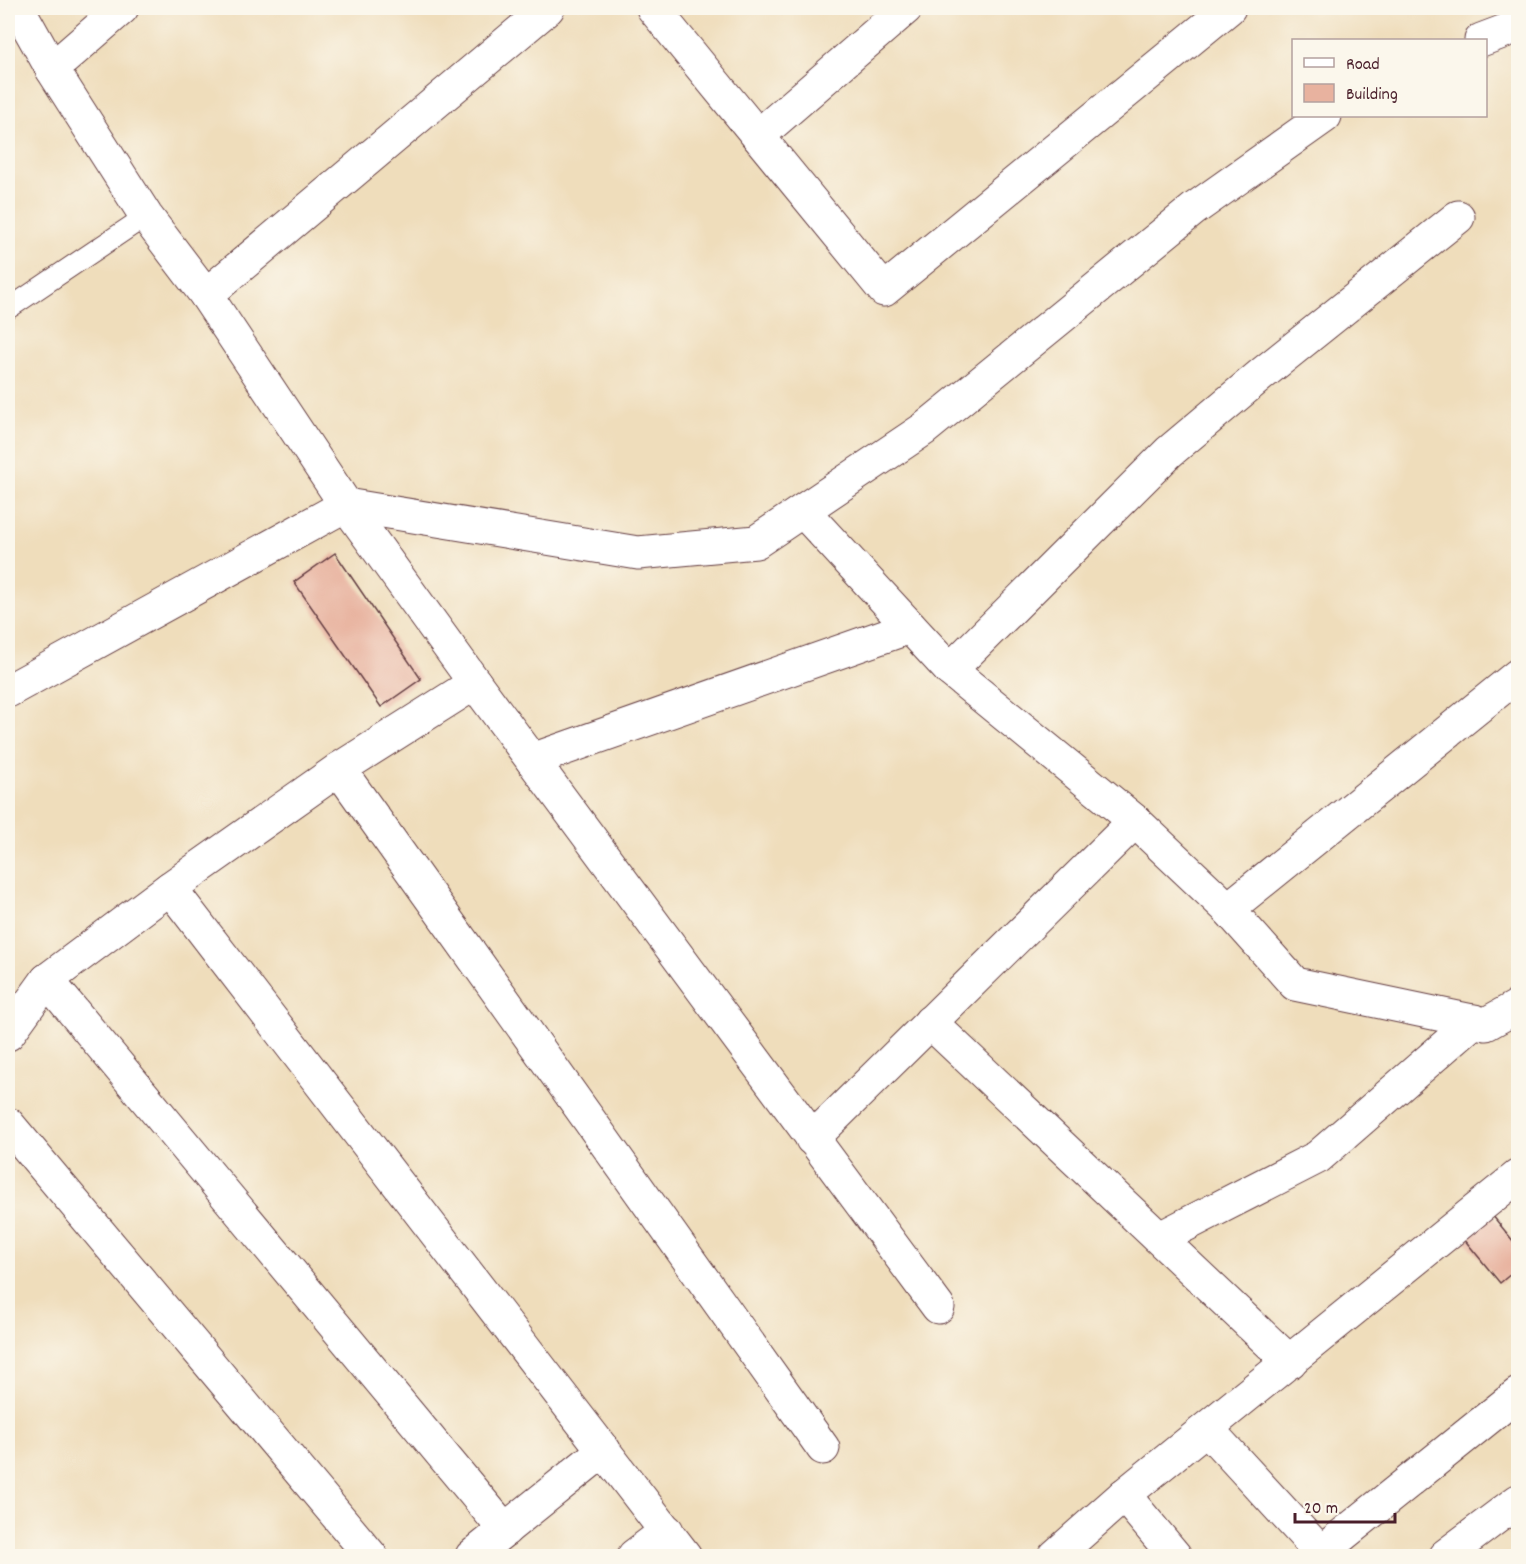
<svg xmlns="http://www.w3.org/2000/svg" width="1526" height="1564" font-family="Dekko,sans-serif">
<rect width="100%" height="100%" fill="#fbf7ec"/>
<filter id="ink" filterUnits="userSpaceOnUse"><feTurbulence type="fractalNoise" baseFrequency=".0167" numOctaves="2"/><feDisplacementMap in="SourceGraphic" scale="12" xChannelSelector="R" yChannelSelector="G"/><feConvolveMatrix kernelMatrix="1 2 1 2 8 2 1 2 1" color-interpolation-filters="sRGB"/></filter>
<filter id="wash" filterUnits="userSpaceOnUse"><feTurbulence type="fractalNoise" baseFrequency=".008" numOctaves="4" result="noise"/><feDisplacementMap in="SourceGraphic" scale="24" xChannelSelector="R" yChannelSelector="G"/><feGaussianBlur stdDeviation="1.35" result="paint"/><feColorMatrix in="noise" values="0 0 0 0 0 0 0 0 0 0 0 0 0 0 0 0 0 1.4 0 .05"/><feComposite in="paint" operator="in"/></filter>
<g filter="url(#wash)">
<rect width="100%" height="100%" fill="#efddbb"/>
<g id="blocks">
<g fill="#e8b29f">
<polygon points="335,553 421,679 381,707 294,582"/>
<polygon points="1488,1210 1518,1247 1518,1268 1500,1283 1459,1233"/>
</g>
</g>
</g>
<g filter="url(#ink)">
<use href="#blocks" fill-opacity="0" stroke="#633c41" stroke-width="1.5"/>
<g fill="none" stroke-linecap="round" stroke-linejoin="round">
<g stroke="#633c41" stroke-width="22">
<polyline id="service" points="8,309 146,216"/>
</g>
<g stroke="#633c41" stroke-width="35">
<g id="minor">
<polyline points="18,8 52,69"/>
<polyline points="122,8 52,69 146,216 206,295 548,8"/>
<polyline points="653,8 884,290 1229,8"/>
<polyline points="1481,40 1518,26"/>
<polyline points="758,136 906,8"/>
<polyline points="346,505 638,553 756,542 924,429 1194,209 1325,116"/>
<polyline points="346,505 475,683 938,1307"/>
<polyline points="803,511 950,670 1135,821 1228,909 1518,675"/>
<polyline points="950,670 1169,452 1262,374 1458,217"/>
<polyline points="8,691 346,505 206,295"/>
<polyline points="532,760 910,627"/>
<polyline points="339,769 823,1448"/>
<polyline points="170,888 685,1556"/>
<polyline points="1228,909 1295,984 1486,1024 1518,1006"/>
<polyline points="47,980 505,1530"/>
<polyline points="930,1022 1290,1362"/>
<polyline points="8,1034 47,980 170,888 339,769 475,683"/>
<polyline points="8,1124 371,1556"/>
<polyline points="812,1139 1135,821"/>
<polyline points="1160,1238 1318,1157 1474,1021"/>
<polyline points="1207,1429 1324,1556"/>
<polyline points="1124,1495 1175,1556"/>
<polyline points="1320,1553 1518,1394"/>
<polyline points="472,1556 604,1450"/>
<polyline points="634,1556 667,1531"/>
<polyline points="1055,1556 1124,1495 1518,1176"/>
<polyline points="1445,1556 1518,1501"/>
</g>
</g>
<use href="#service" stroke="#fff" stroke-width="20"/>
<use href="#minor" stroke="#fff" stroke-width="33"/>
</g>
</g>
<rect width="1526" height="1564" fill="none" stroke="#fbf7ec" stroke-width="30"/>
<rect x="1292" y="39" width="195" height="78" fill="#fbf7ec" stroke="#b4a19f" stroke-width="1.5"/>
<rect x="1304" y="58" width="30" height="9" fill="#ffffff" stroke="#b4a19f" stroke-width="1.5"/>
<text x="1346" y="69" font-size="18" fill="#4a1f2b">Road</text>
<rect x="1304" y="84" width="30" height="18" fill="#e8b29f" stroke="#b4a19f" stroke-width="1.5"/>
<text x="1346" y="99" font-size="18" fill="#4a1f2b">Building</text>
<path d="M1295 1513v9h100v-9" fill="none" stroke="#4a1f2b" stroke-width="3"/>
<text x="1304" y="1513" font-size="18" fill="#4a1f2b" stroke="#fbf7ec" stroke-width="4.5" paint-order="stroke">20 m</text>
</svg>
